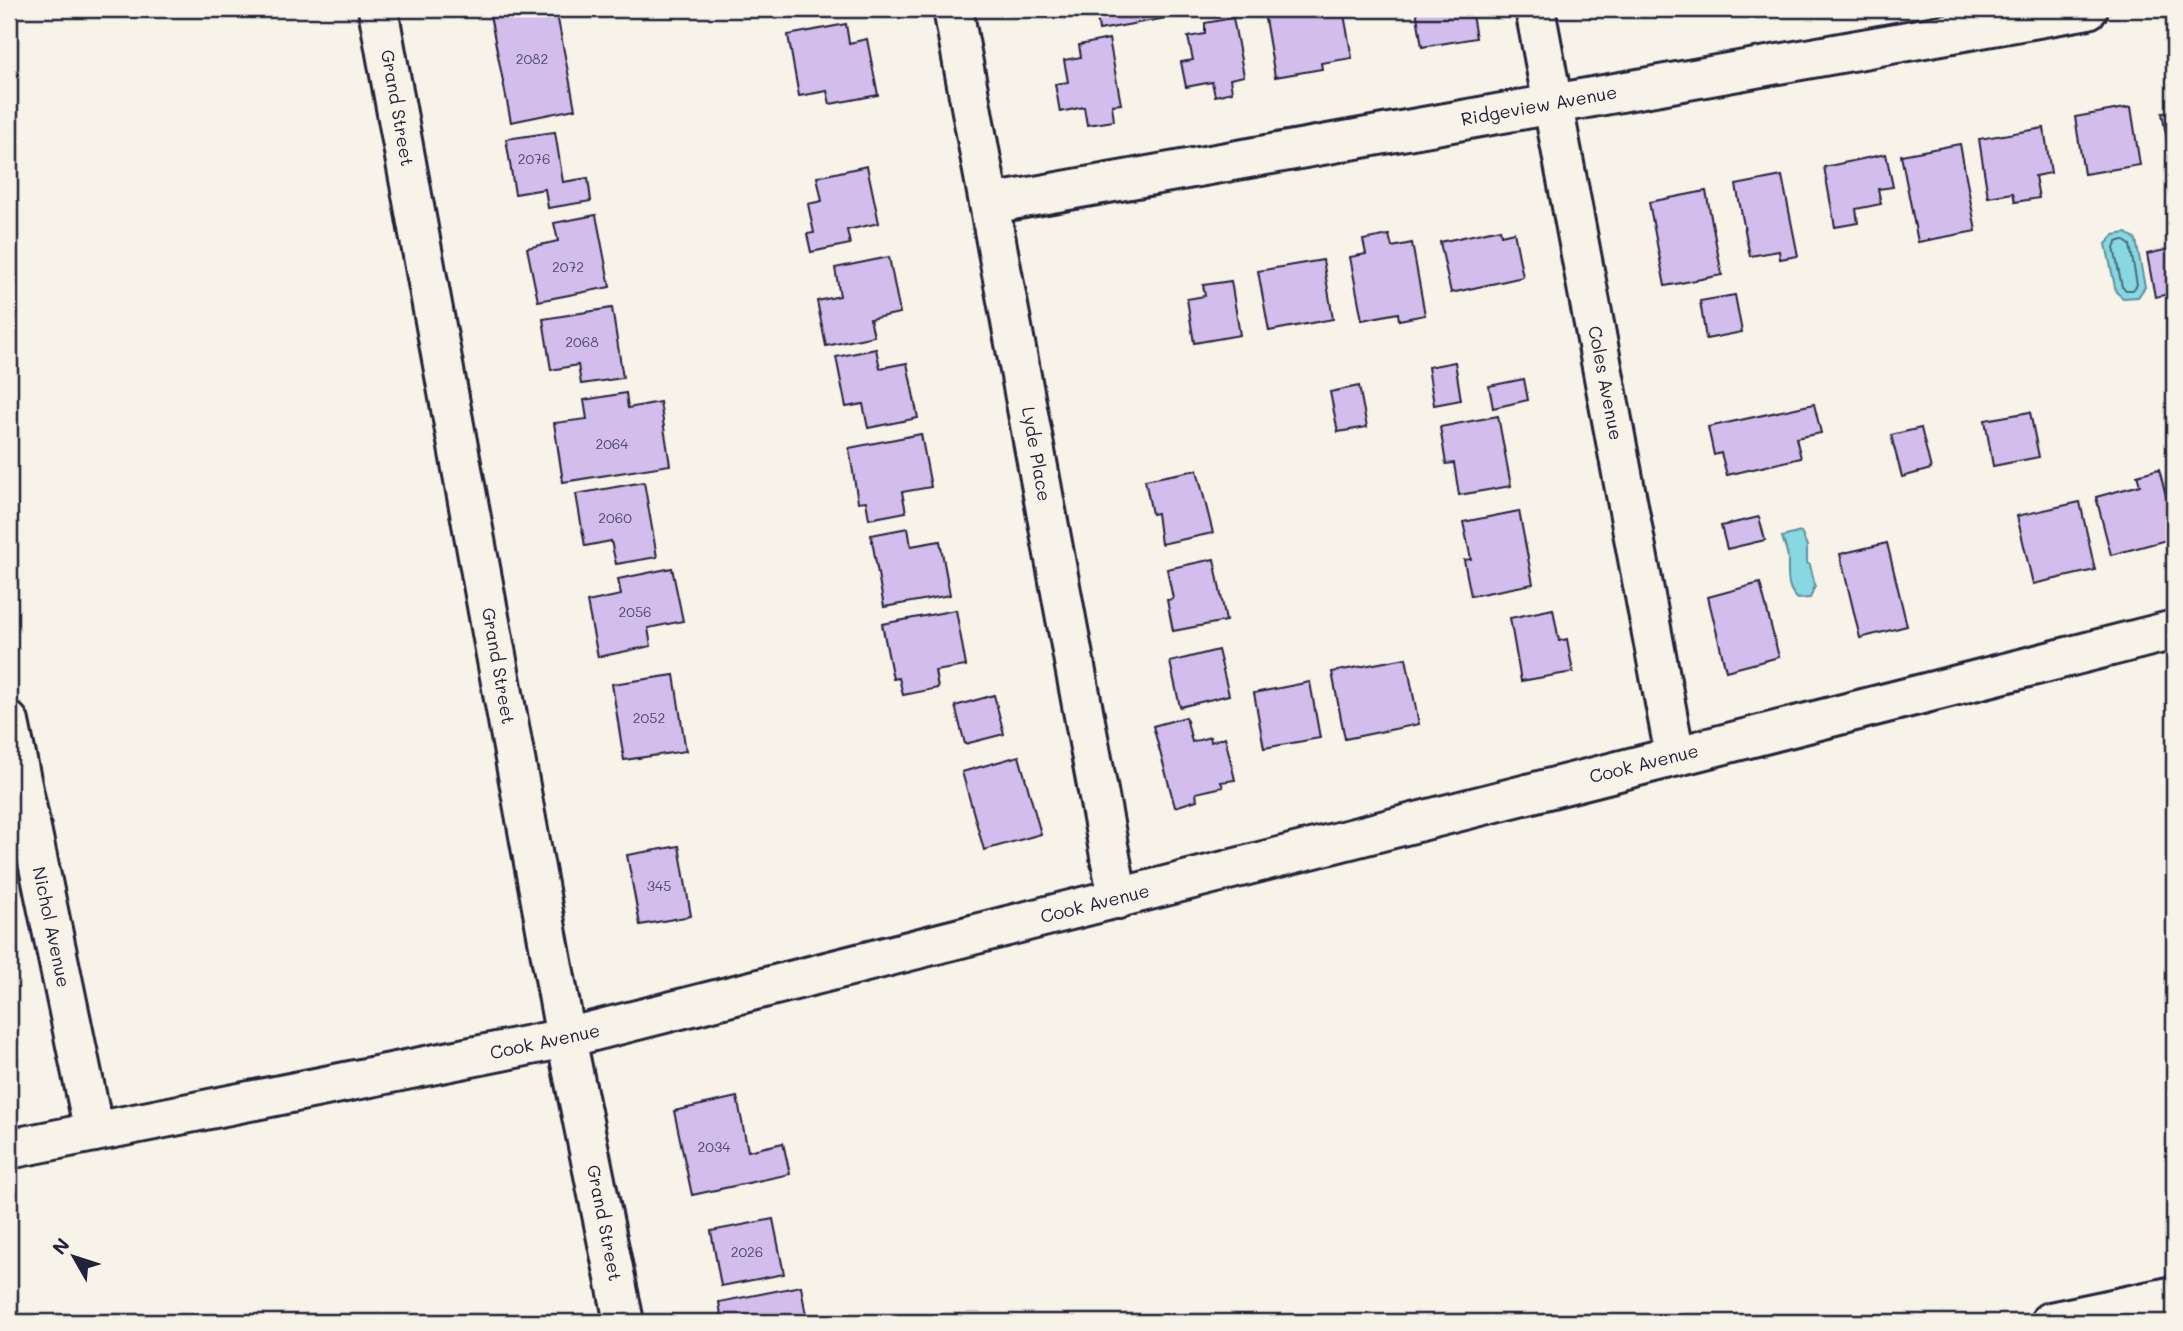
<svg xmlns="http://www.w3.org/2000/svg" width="2183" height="1331" font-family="Mali,sans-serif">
<rect width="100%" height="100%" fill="#f7f3e8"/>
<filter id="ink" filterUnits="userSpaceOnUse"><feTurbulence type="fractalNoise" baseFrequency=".0143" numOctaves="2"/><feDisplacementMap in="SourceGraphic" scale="14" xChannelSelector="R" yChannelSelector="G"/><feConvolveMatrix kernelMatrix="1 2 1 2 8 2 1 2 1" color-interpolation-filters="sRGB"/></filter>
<g filter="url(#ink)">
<g fill="#87d8e0" stroke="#5f8f9e" stroke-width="2">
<polygon points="2126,233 2136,240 2145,287 2138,297 2123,298 2116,292 2106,244 2114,235"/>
<path d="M1801,532L1807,546V563L1810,565L1815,586L1810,598L1798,599C1786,589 1788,574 1788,560C1788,552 1784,544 1782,537Z"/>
</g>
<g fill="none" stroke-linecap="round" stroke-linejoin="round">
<polygon stroke="#4a6b7d" stroke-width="2" points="2123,240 2130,245 2137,285 2133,290 2126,290 2122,287 2114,248 2117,242"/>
</g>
<g fill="#d3bded" stroke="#22223b" stroke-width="2">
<polygon points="495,9 556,9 575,109 511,122 489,10"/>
<polygon points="1096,9 1171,9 1172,17 1099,30"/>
<polygon points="1286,9 1343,9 1352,58 1321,63 1322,69 1275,77 1264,13"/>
<polygon points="1416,9 1471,9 1476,38 1422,47"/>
<polygon points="1233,18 1244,76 1230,79 1232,92 1215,96 1212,82 1186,87 1181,62 1193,60 1188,37 1205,34 1205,23"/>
<polygon points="846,24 849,43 867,39 878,95 830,104 827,91 799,96 788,35"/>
<polygon points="1109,39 1121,104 1112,105 1114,121 1087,125 1084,107 1060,112 1055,84 1068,82 1064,60 1081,57 1079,45"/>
<polygon points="2131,107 2140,165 2084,174 2075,117"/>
<polygon points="2174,111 2174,178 2162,113"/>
<polygon points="2044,128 2051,173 2035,176 2039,198 2015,202 2013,193 1988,197 1979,139"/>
<polygon points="555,132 563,182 588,178 591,201 548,208 545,189 515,194 506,139"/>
<polygon points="1960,144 1976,231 1918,242 1901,155"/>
<polygon points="1886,154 1893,187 1878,189 1881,204 1856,209 1858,223 1835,227 1824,167"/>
<polygon points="867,166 879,223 847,230 850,244 811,252 807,234 814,233 808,204 822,201 817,177"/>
<polygon points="1782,176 1798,256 1780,259 1779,251 1750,256 1736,185"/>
<polygon points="1706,191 1722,275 1665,286 1649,202"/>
<polygon points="596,215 610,287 538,301 527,248 558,241 554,223"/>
<polygon points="1500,229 1501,235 1514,232 1523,277 1451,293 1440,242"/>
<polygon points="1389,235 1392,247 1412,243 1425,315 1399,320 1398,313 1362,320 1350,257 1366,254 1363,240"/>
<polygon points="2174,248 2174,293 2155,297 2147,254"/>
<polygon points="889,257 900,313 870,319 874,336 826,346 817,301 840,296 835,268"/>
<polygon points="1323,260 1333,319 1269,331 1258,271"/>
<polygon points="1231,281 1240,335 1194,343 1187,299 1205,296 1203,285"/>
<polygon points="1735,295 1742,332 1706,339 1700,301"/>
<polygon points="612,308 623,378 581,384 578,365 551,370 543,319"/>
<polygon points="876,349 880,368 907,363 918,418 868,428 863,404 846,407 836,357"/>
<polygon points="1455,362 1461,400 1434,405 1428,367"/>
<polygon points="1524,379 1528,400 1493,408 1489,386"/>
<polygon points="1359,386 1367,427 1338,432 1330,392"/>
<polygon points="626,393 628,408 660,402 670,465 563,482 554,423 587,419 584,400"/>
<polygon points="1814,404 1821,433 1796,438 1801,458 1727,475 1721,453 1714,455 1708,427"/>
<polygon points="2030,412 2039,457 1993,466 1985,420"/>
<polygon points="1498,416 1511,486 1459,495 1454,463 1446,464 1440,427"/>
<polygon points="1921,428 1931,469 1902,477 1891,435"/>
<polygon points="921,434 931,487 902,492 906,512 869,519 866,501 858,502 849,448"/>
<polygon points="2159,469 2174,526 2174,538 2111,555 2096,497 2140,485 2137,475"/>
<polygon points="1197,470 1213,533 1161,544 1157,513 1152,514 1145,480"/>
<polygon points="644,482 657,557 616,564 611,541 585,546 576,494"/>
<polygon points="2080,502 2095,570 2033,584 2017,516"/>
<polygon points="1519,511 1533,584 1471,596 1464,560 1471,559 1463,522"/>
<polygon points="1759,517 1765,540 1727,549 1721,526"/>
<polygon points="908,528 911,546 940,541 950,595 884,607 871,535"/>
<polygon points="1887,543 1907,626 1860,638 1840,554"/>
<polygon points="1214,559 1226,621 1173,631 1167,600 1173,599 1167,569"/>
<polygon points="672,568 683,621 648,628 651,646 598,657 587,602 621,595 618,579"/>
<polygon points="1760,583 1779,657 1726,671 1708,597"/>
<polygon points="1553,609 1559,641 1567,639 1573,672 1521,681 1510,618"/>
<polygon points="956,610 966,666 935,671 938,688 903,695 899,678 893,679 882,624"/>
<polygon points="1218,650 1229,695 1180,707 1170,662"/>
<polygon points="1406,658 1419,724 1345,739 1332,672"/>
<polygon points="674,675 686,751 624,760 612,684"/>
<polygon points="1310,682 1320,738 1264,748 1254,693"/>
<polygon points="994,695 1004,734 965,744 955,706"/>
<polygon points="1186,717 1192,742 1210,737 1211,742 1225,737 1235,780 1221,782 1223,787 1196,793 1197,800 1175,807 1153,726"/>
<polygon points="1019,756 1041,834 984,850 962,772"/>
<polygon points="679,846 691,916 640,925 627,855"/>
<polygon points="737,1097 748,1151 783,1143 790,1174 692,1195 674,1111"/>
<polygon points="773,1219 784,1274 721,1286 711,1231"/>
<polygon points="801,1286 807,1322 722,1322 719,1302"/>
</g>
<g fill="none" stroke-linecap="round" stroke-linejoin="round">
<g stroke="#22223b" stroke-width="44">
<g id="minor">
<polyline points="378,9 566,1038 624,1322"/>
<polyline points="953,9 1118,899"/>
<polyline points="1535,9 1675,756"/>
<polyline points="990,204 2088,9"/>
<polyline points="9,722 94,1132"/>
<polyline points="9,1149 566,1038 2174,630"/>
<polyline points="2050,1322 2174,1296"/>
</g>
</g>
<use href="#minor" stroke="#f7f3e8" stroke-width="38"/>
</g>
</g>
<g text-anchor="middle" stroke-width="6" stroke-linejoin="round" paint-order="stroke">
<g font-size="14" fill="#4e4968">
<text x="532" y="64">2082</text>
<text x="534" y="164">2076</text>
<text x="568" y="272">2072</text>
<text x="582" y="347">2068</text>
<text x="612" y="449">2064</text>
<text x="615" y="523">2060</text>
<text x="635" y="617">2056</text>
<text x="649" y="723">2052</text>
<text x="659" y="891">345</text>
<text x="714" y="1152">2034</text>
<text x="747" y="1257">2026</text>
</g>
<g font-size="18" fill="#22223b" stroke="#f7f3e8">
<text transform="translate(1539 106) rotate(-10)" y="6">Ridgeview Avenue</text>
<text transform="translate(397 108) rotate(80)" y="6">Grand Street</text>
<text transform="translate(1605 383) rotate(79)" y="6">Coles Avenue</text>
<text transform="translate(1036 454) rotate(80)" y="6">Lyde Place</text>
<text transform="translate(498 666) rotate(80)" y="6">Grand Street</text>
<text transform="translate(1644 764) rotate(-14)" y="6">Cook Avenue</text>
<text transform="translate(1095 904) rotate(-14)" y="6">Cook Avenue</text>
<text transform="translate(51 927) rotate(78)" y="6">Nichol Avenue</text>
<text transform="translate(545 1042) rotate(-12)" y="6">Cook Avenue</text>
<text transform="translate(604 1223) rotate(79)" y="6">Grand Street</text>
</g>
</g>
<rect width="2183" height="1331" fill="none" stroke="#f7f3e8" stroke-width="35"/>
<rect x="18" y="18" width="2148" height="1296" fill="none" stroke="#22223b" stroke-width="2.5" filter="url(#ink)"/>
<g transform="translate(74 1257) rotate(309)" stroke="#f7f3e8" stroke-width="5" paint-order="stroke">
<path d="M0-5L12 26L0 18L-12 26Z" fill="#22223b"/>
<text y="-10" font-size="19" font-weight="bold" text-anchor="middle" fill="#22223b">N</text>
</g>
</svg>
